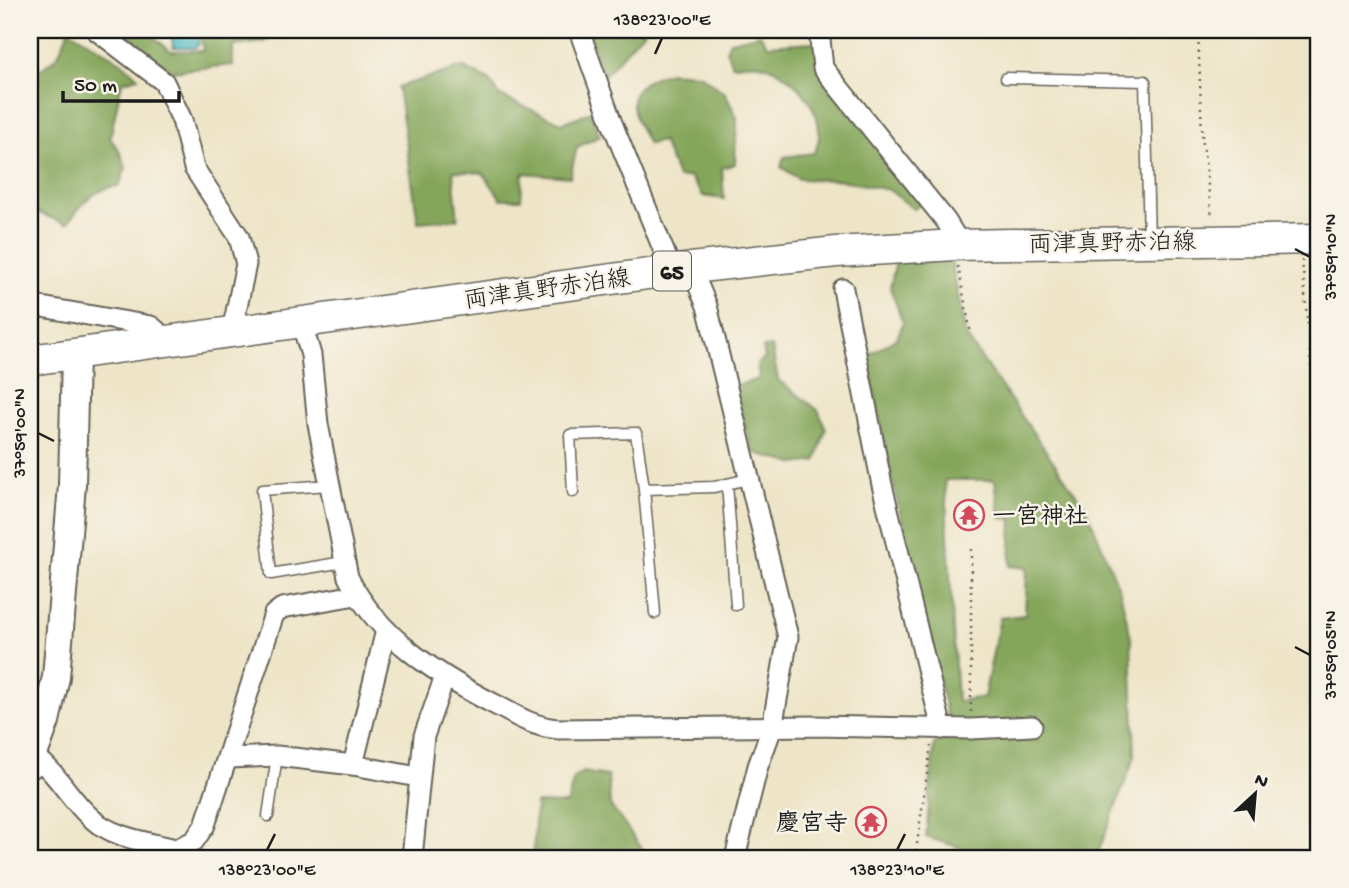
<svg xmlns="http://www.w3.org/2000/svg" width="1349" height="888" font-family="'Gochi Hand','Klee One',sans-serif">
<rect width="100%" height="100%" fill="#f7f3e8"/>
<filter id="ink" filterUnits="userSpaceOnUse"><feTurbulence type="fractalNoise" baseFrequency=".0143" numOctaves="2"/><feDisplacementMap in="SourceGraphic" scale="14" xChannelSelector="R" yChannelSelector="G"/><feConvolveMatrix kernelMatrix="1 2 1 2 8 2 1 2 1" color-interpolation-filters="sRGB"/></filter>
<filter id="wash" filterUnits="userSpaceOnUse"><feTurbulence type="fractalNoise" baseFrequency=".00686" numOctaves="4" result="noise"/><feDisplacementMap in="SourceGraphic" scale="28" xChannelSelector="R" yChannelSelector="G"/><feGaussianBlur stdDeviation="1.57" result="paint"/><feColorMatrix in="noise" values="0 0 0 0 0 0 0 0 0 0 0 0 0 0 0 0 0 1.4 0 .05"/><feComposite in="paint" operator="in"/></filter>
<g filter="url(#wash)">
<rect width="100%" height="100%" fill="#eee5c8"/>
<g fill="#84a65a" stroke="#50613b" stroke-width="2" fill-rule="evenodd">
<path d="M69,30L121,62L138,77L122,82L110,138L119,150L126,168L119,186C93,188 82,204 67,224L31,210L30,144L38,117L31,94L32,76L57,57Z"/>
<polygon points="121,30 145,30 171,51 203,51 201,30 283,30 264,42 233,46 233,65 172,71"/>
<polygon points="587,30 645,30 603,77"/>
<path d="M760,34L768,45L813,42L922,203L914,209L889,190L841,180L799,179L781,167L784,157L814,153C833,118 795,72 760,64C752,62 741,65 732,65L726,50L730,41Z"/>
<polygon points="462,67 489,80 500,96 562,123 590,112 600,136 577,147 570,177 523,173 521,199 501,199 483,173 453,171 458,219 418,222 398,87"/>
<path d="M670,72L699,74L725,93L737,118L735,164L722,168L724,199L703,196L690,177L678,178L662,141L648,144C628,106 621,85 670,72Z"/>
<path d="M951,260L966,336L1087,510L1120,591L1131,638L1135,756L1096,858H967L968,850L926,837L934,744L952,736L890,470L867,356L897,338L903,323L890,287L896,262ZM945,480H995L1000,518L1012,519L1010,566L1027,568L1025,615L1000,618L984,697L957,701Z"/>
<polygon points="772,347 778,380 818,410 826,429 816,461 794,464 752,452 734,386 759,379 757,364 765,358 763,348"/>
<polygon points="583,772 608,776 610,805 644,851 643,858 533,858 536,803 567,804 574,778"/>
</g>
<polygon fill="#49b8c0" stroke="#326a6e" stroke-width="2" points="171,30 198,30 199,44 195,48 173,47"/>
</g>
<g filter="url(#ink)">
<g fill="none" stroke-linecap="round" stroke-linejoin="round">
<g stroke="#666258" stroke-width="13">
<g id="lane">
<polyline points="1006,78 1145,81 1149,240"/>
<polyline points="727,484 736,605"/>
<polyline points="329,485 262,490 271,574 344,562"/>
<polyline points="573,492 570,435 636,433 644,489"/>
<polyline points="655,613 644,489 714,487 748,479"/>
<polyline points="268,816 277,756"/>
</g>
</g>
<g stroke="#666258" stroke-width="23">
<g id="street">
<polyline points="96,30 164,82 182,120 194,168 239,237 246,264 232,331"/>
<polyline points="579,30 612,123 672,271"/>
<polyline points="819,30 823,68 946,221 954,234 956,245"/>
<polyline points="691,268 707,306 788,637 772,728 758,766 735,858"/>
<polyline points="843,289 882,485 942,729"/>
<polyline points="30,305 151,326 157,331 159,341"/>
<path d="M301,321L311,355L318,424L348,577C378,638 439,676 498,706C518,717 535,727 558,729L814,726L971,729L1032,726"/>
<polyline points="386,630 353,765 418,777"/>
<path d="M30,753C55,769 68,797 90,817C112,838 147,842 176,849L194,841L205,825L274,614L282,608L356,595"/>
<polyline points="230,758 277,756 353,765"/>
<polyline points="412,858 424,736 444,679"/>
</g>
</g>
<g stroke="#666258" stroke-width="30">
<polyline id="secondary" points="30,765 46,721 56,677 72,485 75,354"/>
</g>
<g stroke="#666258" stroke-width="33">
<polyline id="primary" points="30,360 691,268 836,252 956,245 1319,239"/>
</g>
<g stroke="#666258" stroke-width="2.5" stroke-dasharray="2 5" stroke-linecap="butt">
<polyline points="841,30 846,35 1212,30"/>
<polyline points="1198,30 1202,136 1212,218"/>
<polyline points="1302,260 1319,456"/>
<polyline points="958,266 971,334"/>
<polyline points="971,712 971,549"/>
<polyline points="915,858 931,746"/>
</g>
<use href="#lane" stroke="#fff" stroke-width="10"/>
<use href="#street" stroke="#fff" stroke-width="19"/>
<use href="#secondary" stroke="#fff" stroke-width="26"/>
<use href="#primary" stroke="#fff" stroke-width="30"/>
</g>
</g>
<path fill="none" stroke="#1c1c1c" stroke-width="2.5" d="M655,54L662,38M1295,249L1310,257M38,433L54,441M1295,647L1310,655M267,850L275,834M897,850L905,834"/>
<defs>
<g id="temple-ring" transform="scale(1.575)"><circle r="9.5" fill="#f7f3e8" stroke="#d1495b" stroke-width="1.5"/><path d="M0-6L5-2H3V0L6.5 2.5H4V6H1.5V3h-3V6H-4V2.5H-6.5L-3 0V-2H-5Z" fill="#d1495b"/></g>
</defs>
<g fill-rule="evenodd">
<use href="#temple-ring" x="969" y="515"/>
<use href="#temple-ring" x="871" y="822"/>
</g>
<g text-anchor="middle" stroke-width="5" stroke-linejoin="round" paint-order="stroke">
<rect fill="#f7f3e8" stroke="#5e5c59" stroke-width="2" x="653" y="251.5" width="38" height="39" rx="5"/>
<g font-size="23" font-weight="bold" fill="#1c1c1c">
<text x="672" y="279">65</text>
</g>
<g font-size="24" fill="#1c1c1c" stroke="#f7f3e8">
<text transform="translate(1112 242) rotate(-1)" y="8">両津真野赤泊線</text>
<text transform="translate(547 288) rotate(-8)" y="8">両津真野赤泊線</text>
</g>
<g font-size="24" font-weight="bold" fill="#1c1c1c" stroke="#f7f3e8" text-anchor="start">
<text x="992" y="523">一宮神社</text>
<text x="848" y="830" text-anchor="end">慶宮寺</text>
</g>
</g>
<rect width="1349" height="888" fill="none" stroke="#f7f3e8" stroke-width="77"/>
<g transform="translate(1255 794) rotate(26)" stroke="#f7f3e8" stroke-width="5" paint-order="stroke">
<path d="M0-5L12 26L0 18L-12 26Z" fill="#1c1c1c"/>
<text y="-10" font-size="19" font-weight="bold" text-anchor="middle" fill="#1c1c1c">N</text>
</g>
<path d="M63 91v10h116v-10" fill="none" stroke="#1c1c1c" stroke-width="3.5"/>
<text x="74" y="91" font-size="21" fill="#1c1c1c" stroke="#f7f3e8" stroke-width="5" paint-order="stroke">50 m</text>
<rect x="38" y="38" width="1272" height="812" fill="none" stroke="#1c1c1c" stroke-width="2.5"/>
<g font-size="18" text-anchor="middle" fill="#1c1c1c">
<text x="662" y="25">138°23'00"E</text>
<text transform="translate(1330 257) rotate(-90)" y="6">37°59'10"N</text>
<text transform="translate(19 433) rotate(-90)" y="6">37°59'00"N</text>
<text transform="translate(1330 655) rotate(-90)" y="6">37°59'05"N</text>
<text x="267" y="875">138°23'00"E</text>
<text x="897" y="875">138°23'10"E</text>
</g>
</svg>
